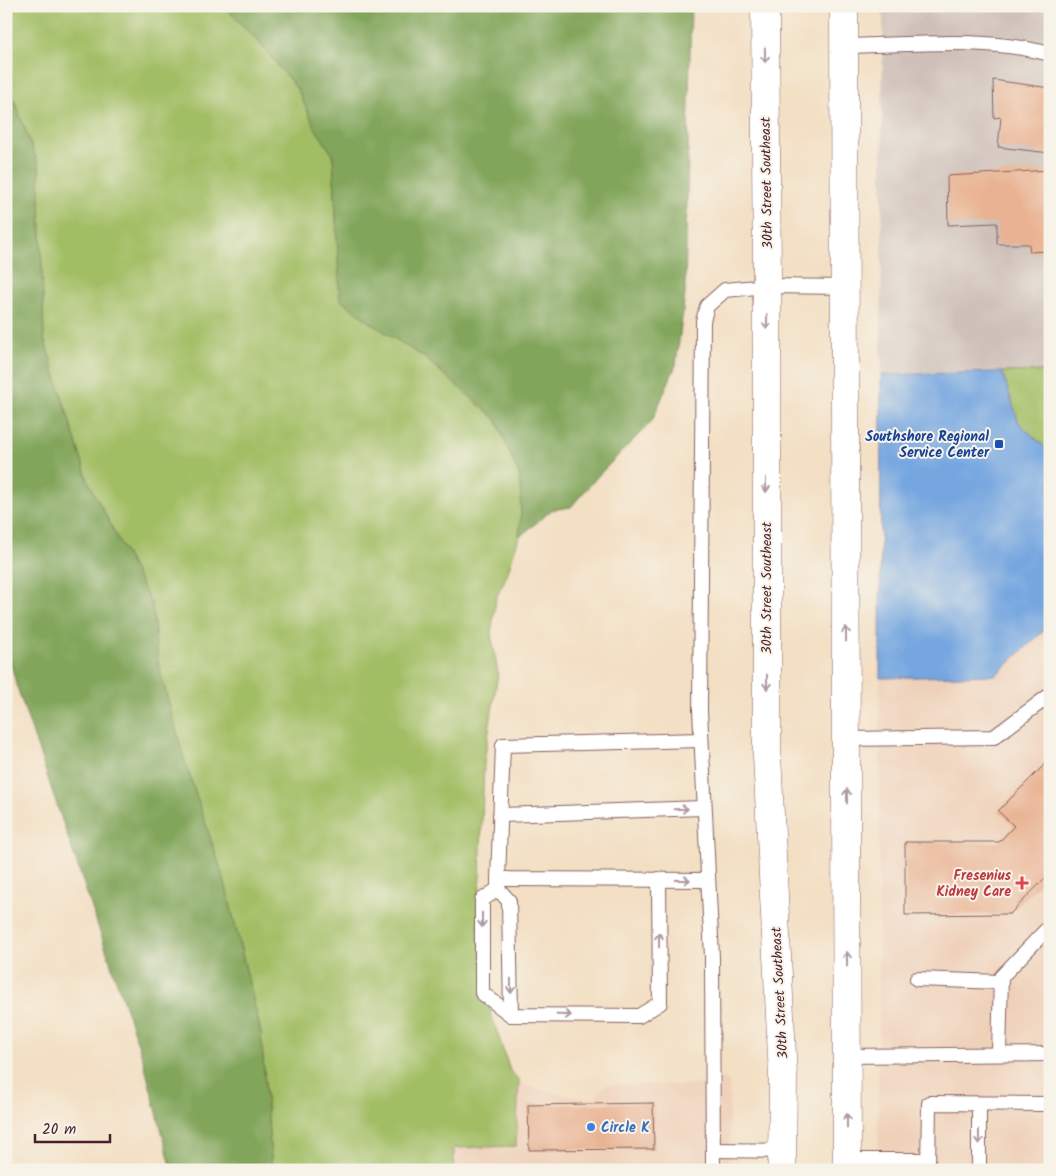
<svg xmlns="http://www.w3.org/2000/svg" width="1056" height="1176" font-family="Kalam,sans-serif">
<rect width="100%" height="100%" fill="#f7f3e8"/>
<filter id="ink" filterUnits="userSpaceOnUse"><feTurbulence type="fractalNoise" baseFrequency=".02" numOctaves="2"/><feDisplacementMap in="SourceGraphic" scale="10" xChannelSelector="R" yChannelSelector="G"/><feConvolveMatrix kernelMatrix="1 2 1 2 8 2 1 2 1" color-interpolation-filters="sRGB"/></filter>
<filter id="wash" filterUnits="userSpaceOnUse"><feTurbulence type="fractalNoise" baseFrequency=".0096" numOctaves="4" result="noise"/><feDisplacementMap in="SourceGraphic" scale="20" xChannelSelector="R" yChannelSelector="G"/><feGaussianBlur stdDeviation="1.12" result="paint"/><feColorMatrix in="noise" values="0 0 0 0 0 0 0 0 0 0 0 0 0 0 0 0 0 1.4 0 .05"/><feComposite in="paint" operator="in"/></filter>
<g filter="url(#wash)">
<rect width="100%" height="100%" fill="#f3dfc3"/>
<g fill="#efd1ba">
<polygon points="1050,625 1050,1170 878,1170 880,678 996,675"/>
<polygon points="721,1075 729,1083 730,1170 454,1170 454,1148 516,1145 519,1080 525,1086 562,1095 594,1099 604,1085 721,1084"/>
</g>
<polygon fill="#cfc1ba" points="883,6 1050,6 1050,371 881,375"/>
<g fill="#a2be65" stroke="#766e48">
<polygon points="6,6 223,6 228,10 257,40 298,90 315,128 333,155 340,299 371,323 425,358 496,419 520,477 521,516 519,537 507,575 496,598 491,634 498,673 484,762 478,936 491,1013 510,1071 519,1080 516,1146 454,1148 454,1170 272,1170 261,1033 225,882 185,762 158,663 152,605 88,481 44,338 39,166 6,79"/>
<polygon points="1050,371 1050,452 1019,423 1002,372"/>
</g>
<g fill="#81a55a" stroke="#666242">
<polygon points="223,6 691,6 685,295 676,365 652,421 598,476 571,507 552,510 519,537 521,516 520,477 496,419 425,358 371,323 340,299 333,155 315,128 298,90 257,40"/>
<polygon points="6,79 39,166 44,338 88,481 152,605 158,663 185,762 225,882 261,1033 272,1170 172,1170 142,1056 17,687 6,646"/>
</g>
<polygon fill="#74a6e0" stroke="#5f6286" points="1002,372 1019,423 1050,452 1050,625 996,675 880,678 881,375"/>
<g id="blocks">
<g fill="#e9b292">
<polygon points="993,80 1050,88 1050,153 998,147 1001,117 994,118"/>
<polygon points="1050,170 1048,251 1030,252 1029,244 997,244 997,223 948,225 947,176"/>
<polygon points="1050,759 1050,873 1010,914 905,915 905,842 999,842 1014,826 998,811"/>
<polygon points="653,1103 654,1149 529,1150 528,1105"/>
</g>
</g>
</g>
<g filter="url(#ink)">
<use href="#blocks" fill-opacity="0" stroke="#856260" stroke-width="1"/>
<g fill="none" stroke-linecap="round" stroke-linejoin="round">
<g stroke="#856260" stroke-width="16">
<g id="service">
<path d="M844,46C911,45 984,36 1050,54"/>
<polyline points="846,739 994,737 1050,695"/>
<polyline points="701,740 503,745 498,879 708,880"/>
<polyline points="500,815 703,808"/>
<polyline points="498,879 498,889 482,900 482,993 511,1015 639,1016 660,1003 659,879"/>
<polyline points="498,889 509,901 511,1015"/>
<polyline points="917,979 1000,982"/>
<polyline points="999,1054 1001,977 1050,926"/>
<polyline points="847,1056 1050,1054"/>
<polyline points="713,1150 782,1151"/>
<polyline points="847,1160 928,1160"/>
<polyline points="713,1170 712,957 700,710 703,321 707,306 725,290 767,286 846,287"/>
<polyline points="928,1170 929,1103 1050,1104"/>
<polyline points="979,1170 979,1104"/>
</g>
</g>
<g stroke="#856260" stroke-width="29">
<g id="tertiary">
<polyline points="765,6 767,286 767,755 783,1076 782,1170"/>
<polyline points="844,6 847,1170"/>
</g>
</g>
<use href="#service" stroke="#fff" stroke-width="14"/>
<use href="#tertiary" stroke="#fff" stroke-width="28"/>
</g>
<defs><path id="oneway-shaft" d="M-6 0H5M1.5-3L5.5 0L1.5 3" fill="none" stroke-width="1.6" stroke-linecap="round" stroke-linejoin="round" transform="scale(1.25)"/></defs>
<g stroke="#ae9aa0">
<use href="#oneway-shaft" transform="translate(765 55) rotate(89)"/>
<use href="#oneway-shaft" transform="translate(767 322) rotate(91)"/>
<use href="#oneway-shaft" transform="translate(766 485) rotate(90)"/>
<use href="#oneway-shaft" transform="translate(846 634) rotate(-90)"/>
<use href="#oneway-shaft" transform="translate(767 682) rotate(90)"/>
<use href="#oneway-shaft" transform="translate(847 796) rotate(-90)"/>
<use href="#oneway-shaft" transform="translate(681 809) rotate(-2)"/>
<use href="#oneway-shaft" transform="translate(683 880)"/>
<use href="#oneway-shaft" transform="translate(482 920) rotate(90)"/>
<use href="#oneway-shaft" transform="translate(659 940) rotate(-90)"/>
<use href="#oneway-shaft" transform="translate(847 959) rotate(-90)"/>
<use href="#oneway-shaft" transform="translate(511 986) rotate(89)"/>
<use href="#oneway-shaft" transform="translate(564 1015) rotate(1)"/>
<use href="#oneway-shaft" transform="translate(847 1121) rotate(-90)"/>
<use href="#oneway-shaft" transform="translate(979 1137) rotate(90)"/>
</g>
</g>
<rect fill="#1a4fb4" stroke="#f7f3e8" stroke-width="2" x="994" y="439" width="10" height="10" rx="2.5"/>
<path fill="#e0444e" stroke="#f7f3e8" stroke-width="2" d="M1019.5 875.5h5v5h5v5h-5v5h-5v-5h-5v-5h5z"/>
<circle fill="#3f7fe0" stroke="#f7f3e8" stroke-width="2" cx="591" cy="1127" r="5"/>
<g text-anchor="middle" stroke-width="4" stroke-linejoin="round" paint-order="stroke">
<g font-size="14" fill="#4a1f2b" stroke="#f7f3e8">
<text transform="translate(766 183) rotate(-91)" y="5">30th Street Southeast</text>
<text transform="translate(766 588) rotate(-90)" y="5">30th Street Southeast</text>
<text transform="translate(779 993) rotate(-93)" y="5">30th Street Southeast</text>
</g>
<g font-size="14" font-weight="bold" fill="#164399" stroke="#f7f3e8" text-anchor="end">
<text x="989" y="441">Southshore Regional<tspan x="989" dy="16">Service Center</tspan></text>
</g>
<g font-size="14" font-weight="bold" fill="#be3a42" stroke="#f7f3e8" text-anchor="end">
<text x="1011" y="880">Fresenius<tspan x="1011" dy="16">Kidney Care</tspan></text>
</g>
<g font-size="14" font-weight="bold" fill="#366cbe" stroke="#f7f3e8" text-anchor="start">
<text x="601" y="1132">Circle K</text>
</g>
</g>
<rect width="1056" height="1176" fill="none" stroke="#f7f3e8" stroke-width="25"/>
<path d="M35 1134v8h75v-8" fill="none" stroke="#4a1f2b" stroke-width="2.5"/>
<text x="42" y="1134" font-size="15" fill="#4a1f2b" stroke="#f7f3e8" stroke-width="4" paint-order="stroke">20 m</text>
</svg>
